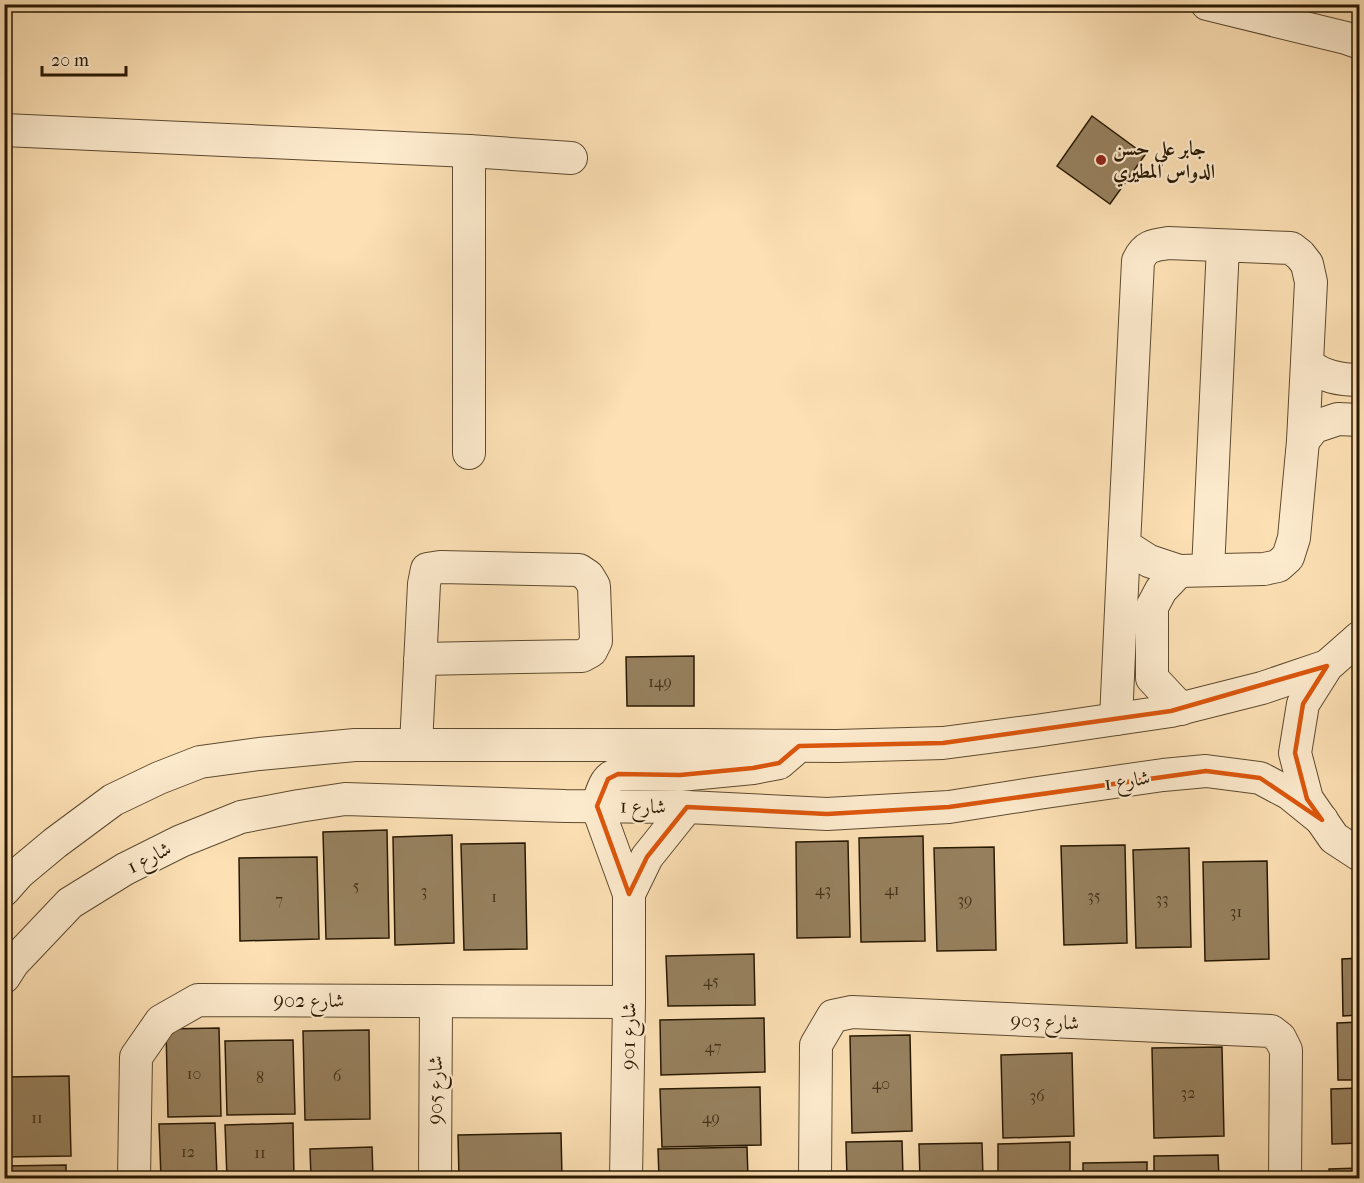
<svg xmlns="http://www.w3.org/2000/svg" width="1364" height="1183" font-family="'IM FELL French Canon',Amiri,serif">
<rect width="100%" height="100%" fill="#fde1b5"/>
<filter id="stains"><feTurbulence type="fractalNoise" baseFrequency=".00333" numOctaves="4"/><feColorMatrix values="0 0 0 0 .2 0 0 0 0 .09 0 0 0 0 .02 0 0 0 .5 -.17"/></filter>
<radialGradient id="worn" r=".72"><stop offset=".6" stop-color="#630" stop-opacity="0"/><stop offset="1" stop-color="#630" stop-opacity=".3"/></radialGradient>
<g fill="#97815f" stroke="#281802" stroke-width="1.5">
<polygon points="1092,116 1145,155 1110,204 1057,166"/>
<polygon points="694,656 694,706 627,706 626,657"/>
<polygon points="387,830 389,938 326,939 323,832"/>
<polygon points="452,835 454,943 395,945 393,837"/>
<polygon points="923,836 925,941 861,942 859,838"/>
<polygon points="848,841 850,937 797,938 796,842"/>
<polygon points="525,843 527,949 464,950 461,844"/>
<polygon points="1125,845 1127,943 1064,945 1061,846"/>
<polygon points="994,847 996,950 937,951 934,848"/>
<polygon points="1189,848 1191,947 1136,948 1133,850"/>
<polygon points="317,857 319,939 240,941 239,858"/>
<polygon points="1267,861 1269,959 1205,961 1203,862"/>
<polygon points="754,954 755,1005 668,1006 666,956"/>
<polygon points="1360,958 1360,1015 1343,1016 1342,959"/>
<polygon points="764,1018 765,1072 661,1075 660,1020"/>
<polygon points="1360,1022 1360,1080 1338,1080 1337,1023"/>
<polygon points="219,1028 221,1116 168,1117 166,1029"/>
<polygon points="369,1030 370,1119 305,1120 303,1031"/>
<polygon points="910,1035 912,1131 852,1133 850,1036"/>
<polygon points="293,1040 295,1114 227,1115 225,1041"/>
<polygon points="1222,1047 1224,1136 1154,1138 1152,1048"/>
<polygon points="1072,1053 1074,1136 1003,1138 1001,1055"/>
<polygon points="69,1076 71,1156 4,1157 4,1077"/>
<polygon points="760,1087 761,1145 662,1147 660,1089"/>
<polygon points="1360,1088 1360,1143 1332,1144 1331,1089"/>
<polygon points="215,1123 217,1178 161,1178 159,1124"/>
<polygon points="293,1123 294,1178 227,1178 225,1125"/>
<polygon points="561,1133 562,1178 459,1178 458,1135"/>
<polygon points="902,1141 903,1178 847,1178 846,1142"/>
<polygon points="1070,1142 1070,1178 998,1178 998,1144"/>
<polygon points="982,1143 983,1178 920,1178 919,1144"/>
<polygon points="372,1147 373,1178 311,1178 310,1149"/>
<polygon points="747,1147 748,1178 659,1178 658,1149"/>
<polygon points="1218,1155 1219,1178 1154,1178 1154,1156"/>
<polygon points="1147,1162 1147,1178 1083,1178 1083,1163"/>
<polygon points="66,1165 66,1178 4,1178 4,1166"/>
<polygon points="1360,1168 1360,1178 1329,1178 1329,1169"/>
</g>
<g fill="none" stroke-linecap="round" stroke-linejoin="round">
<g stroke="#5d4a2f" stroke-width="34">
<g id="minor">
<polyline points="1207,4 1346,38 1360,43"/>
<polyline points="4,130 469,151 571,158"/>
<path d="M1168,243L1291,248L1300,255L1307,264L1311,282L1303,441L1294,538L1288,557L1278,566L1264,569L1179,571L1149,561L1124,545L1138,261C1145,246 1153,245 1168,243Z"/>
<path d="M1308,364C1322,377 1340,380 1360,380"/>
<polyline points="1303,441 1314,427 1338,419 1360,420"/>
<polyline points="469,453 469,151"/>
<polyline points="1208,570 1223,246"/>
<polyline points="1179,571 1161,590 1152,607 1152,678 1181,709"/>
<polyline points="1360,637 1327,666 1303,704 1295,753 1307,799 1334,838 1360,855"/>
<polyline points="1116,719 1124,545"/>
<polyline points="416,745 424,584 427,569 440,567 579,570 588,576 594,586 596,641 591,651 582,656 420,659"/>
<polyline points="4,890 19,873 55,843 113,800 159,778 200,762 259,754 355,745 703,745 837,746 943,743 1035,731 1171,711 1262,688 1327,666"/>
<polyline points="629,894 647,857 687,807"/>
<polyline points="4,977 13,963 70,903 125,869 181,841 241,817 299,806 345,799 565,806 687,807 827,814 949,807 1038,793 1163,775 1206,771 1260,778 1290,794 1322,820"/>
<polyline points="134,1178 136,1057 161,1021 198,1000 629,1002"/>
<polyline points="435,1178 436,1001"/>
<path d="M626,1178L629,1002V894L597,806C602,793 604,777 618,774L680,775L753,768L779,763L793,751"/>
<polyline points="815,1178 816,1045 833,1016 852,1012 1271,1031 1280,1038 1286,1050 1285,1178"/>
</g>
</g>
<use href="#minor" stroke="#feeccf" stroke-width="32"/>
</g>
<path fill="none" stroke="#de560c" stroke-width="4.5" stroke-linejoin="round" d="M1327,666L1303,704L1295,753L1307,799L1322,820L1260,778L1206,771L949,807L827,814L687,807L647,857L629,894L597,806L608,779L618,774L680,775L753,768L779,763L799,746L943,743L1171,711Z"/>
<circle fill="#8f2418" stroke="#feeccf" stroke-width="2" cx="1101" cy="160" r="6"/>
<g text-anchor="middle" stroke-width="4.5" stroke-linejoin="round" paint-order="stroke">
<g font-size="16" fill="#443219">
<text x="660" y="687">149</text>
<text x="356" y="891">5</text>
<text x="823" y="895">43</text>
<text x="892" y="895">41</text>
<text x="424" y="896">3</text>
<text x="1094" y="901">35</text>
<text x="494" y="902">1</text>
<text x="1162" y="904">33</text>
<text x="279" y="905">7</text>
<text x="965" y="905">39</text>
<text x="1236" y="917">31</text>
<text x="711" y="986">45</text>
<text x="713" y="1052">47</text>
<text x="194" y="1079">10</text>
<text x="337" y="1081">6</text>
<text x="260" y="1083">8</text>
<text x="881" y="1089">40</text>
<text x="1188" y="1098">32</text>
<text x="1037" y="1101">36</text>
<text x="37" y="1123">11</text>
<text x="711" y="1123">49</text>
<text x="188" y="1157">12</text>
<text x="260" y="1158">11</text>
</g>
<g font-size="20" font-weight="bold" fill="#281802" stroke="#feeccf" text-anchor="start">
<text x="1113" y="155">جابر علي حسن<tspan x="1113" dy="23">الدواس المطيري</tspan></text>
</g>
<g font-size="20" fill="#281802" stroke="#feeccf">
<text transform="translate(1127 780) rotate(-8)" y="7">شارع 1</text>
<text transform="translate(643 806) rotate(1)" y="7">شارع 1</text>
<text transform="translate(149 857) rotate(-27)" y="7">شارع 1</text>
<text x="309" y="1007">شارع 902</text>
<text transform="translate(1045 1021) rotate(3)" y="7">شارع 903</text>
<text transform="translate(628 1036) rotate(-89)" y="7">شارع 901</text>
<text transform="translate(435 1090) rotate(-90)" y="7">شارع 905</text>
</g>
</g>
<rect width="1364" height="1183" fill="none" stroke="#fde1b5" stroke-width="24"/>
<rect x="6" y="6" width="1352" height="1171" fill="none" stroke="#281802" stroke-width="3"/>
<rect x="12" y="12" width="1340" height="1159" fill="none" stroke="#281802" stroke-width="1.5"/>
<path d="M42 66v9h84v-9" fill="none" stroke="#281802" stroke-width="3"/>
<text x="51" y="66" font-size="18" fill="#281802" stroke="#feeccf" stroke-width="4.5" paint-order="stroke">20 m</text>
<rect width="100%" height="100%" filter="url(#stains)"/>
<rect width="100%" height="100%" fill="url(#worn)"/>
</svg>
